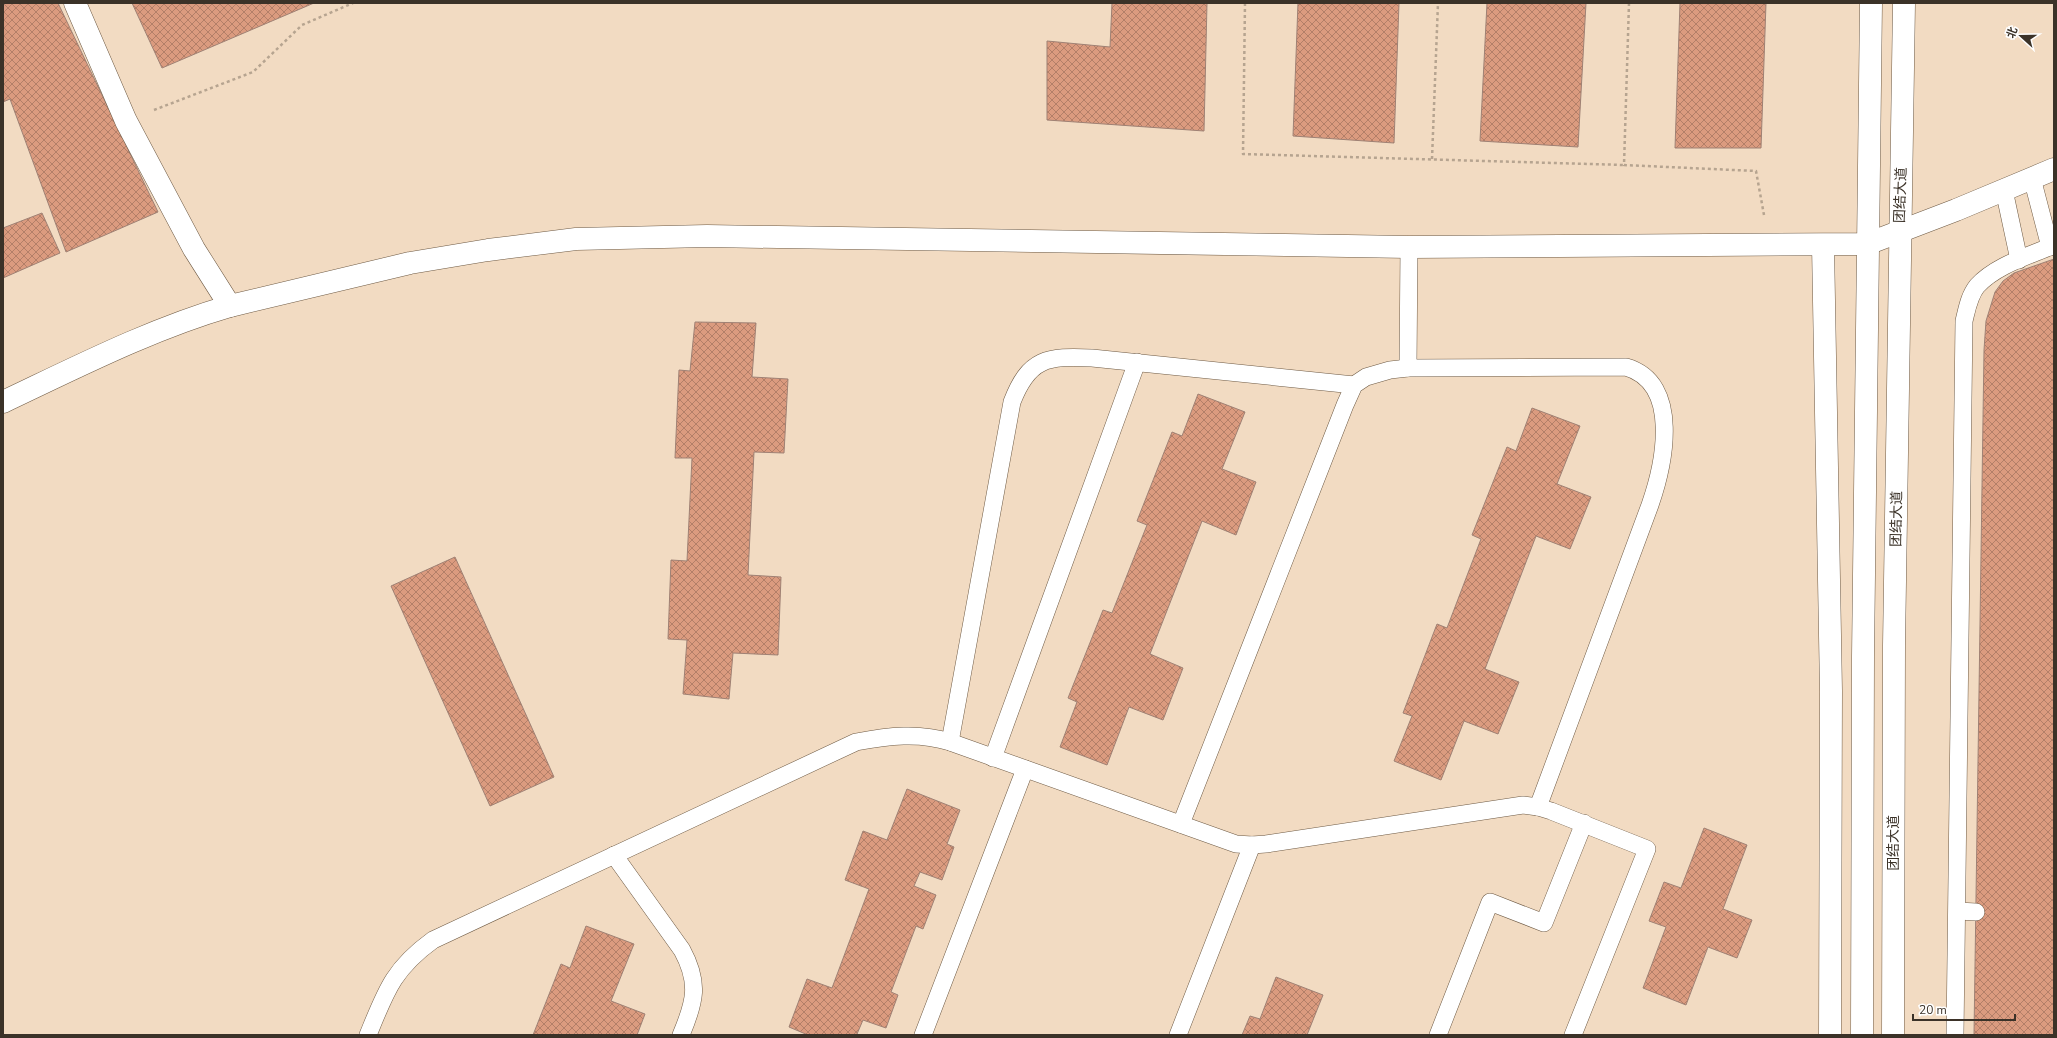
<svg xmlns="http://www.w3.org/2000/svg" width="2057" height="1038" font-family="'Nunito Sans','Noto Sans SC',sans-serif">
<defs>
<pattern id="building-cross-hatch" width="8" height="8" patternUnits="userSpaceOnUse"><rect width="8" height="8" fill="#db9b7f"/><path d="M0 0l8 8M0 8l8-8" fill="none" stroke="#b37f68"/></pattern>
</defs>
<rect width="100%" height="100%" fill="#f2dbc2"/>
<g fill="url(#building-cross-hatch)" stroke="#9f8174">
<polygon points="3,3 58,3 158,212 66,252 10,99 3,102"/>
<polygon points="132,3 314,3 162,68"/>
<polygon points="1112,3 1207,3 1204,131 1047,120 1047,41 1110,47"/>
<polygon points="1298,3 1399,3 1394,143 1293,136"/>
<polygon points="1487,3 1586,3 1578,147 1480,141"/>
<polygon points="1680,3 1766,3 1761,148 1675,148"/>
<polygon points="42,213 60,253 3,278 3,228"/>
<polygon points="2054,259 2054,1035 1974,1035 1984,350 1986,321 1995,292 2003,281 2014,273"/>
<polygon points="695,322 756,323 752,377 788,379 784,453 754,452 748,575 781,577 778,655 733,653 729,699 683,694 687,640 668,639 671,560 687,561 692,458 675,458 679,370 690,371"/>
<polygon points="1198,394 1245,412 1222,469 1256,482 1236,535 1202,521 1150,654 1183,668 1163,720 1129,707 1107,765 1060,747 1077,702 1068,698 1103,610 1112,613 1147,525 1137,521 1172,432 1182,436"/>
<polygon points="1532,408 1580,426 1557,484 1591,497 1570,549 1536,536 1485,669 1519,682 1498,734 1464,721 1441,780 1394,761 1412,716 1403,713 1437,624 1447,628 1481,539 1472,535 1507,447 1516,451"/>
<polygon points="455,557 554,777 490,806 391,586"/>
<polygon points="907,789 960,810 947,844 954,847 942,880 920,872 914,886 936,895 923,929 916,926 891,992 898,995 886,1028 863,1020 857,1034 860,1035 808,1035 789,1027 807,979 832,988 869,889 845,880 863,831 887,840"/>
<polygon points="1704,828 1747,845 1723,909 1752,920 1737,958 1708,947 1686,1005 1643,988 1666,927 1649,921 1664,882 1681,888"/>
<polygon points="586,926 634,944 611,1001 645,1014 637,1035 533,1035 561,964 570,968"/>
<polygon points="1276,977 1323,995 1307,1035 1242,1035 1250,1016 1260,1019"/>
</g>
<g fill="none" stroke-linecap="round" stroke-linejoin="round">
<g stroke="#6e5a44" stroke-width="18">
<g id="lane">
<polyline points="2032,178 2050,247"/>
<polyline points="2004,190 2019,260"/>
<polyline points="1408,368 1409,247"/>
<path d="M950,742L1012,402C1029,358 1047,356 1092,358L1354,385"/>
<polyline points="993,758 1137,362"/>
<path d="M1181,824L1345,405L1354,385L1366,377L1390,370L1408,368L1626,367C1682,383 1664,465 1650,505L1538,807"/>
<path d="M614,855L682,950C700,983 695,1002 681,1035"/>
<polyline points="1958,911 1976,912"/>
<path d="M368,1035C386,991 393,969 433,940L856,742C888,736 919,732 950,742L1236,844L1252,845L1266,844L1523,805L1538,807L1551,811L1647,849L1573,1035"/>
<polyline points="923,1035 1025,769"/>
<polyline points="1178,1035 1252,845"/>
<polyline points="1438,1035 1490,902 1544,923 1584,823"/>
<path d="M1955,1035L1964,321C1967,309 1969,296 1977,286C1996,265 2029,256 2054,245"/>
</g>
</g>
<g stroke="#6e5a44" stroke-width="23">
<g id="street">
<polyline points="75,3 126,121 194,249 230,306"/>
<polyline points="1823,245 1831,691 1830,1035"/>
</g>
</g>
<g stroke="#6e5a44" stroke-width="23">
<g id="secondary">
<path d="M3,402C77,367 151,329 230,306L410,263L488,250L576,239L707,236L1409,247L1867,244L1956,210L2054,169"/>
<polyline points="1862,1035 1863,656 1871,3"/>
<polyline points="1893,1035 1894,646 1904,3"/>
</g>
</g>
<g stroke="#b6a490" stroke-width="2.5" stroke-dasharray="3 3" stroke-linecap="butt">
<polyline points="1245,3 1243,154 1624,165"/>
<polyline points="1629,3 1624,165 1756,171 1764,215"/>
<polyline points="154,110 253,72 302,25 353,3"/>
<polyline points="1432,159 1438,3"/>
</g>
<use href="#lane" stroke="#fff" stroke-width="17"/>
<use href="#street" stroke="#fff" stroke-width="22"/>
<use href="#secondary" stroke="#fff" stroke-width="22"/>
</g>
<g text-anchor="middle" stroke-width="3" stroke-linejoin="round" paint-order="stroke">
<g font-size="14" fill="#3b3228" stroke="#fff">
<text transform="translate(1900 195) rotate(-88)" y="5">团结大道</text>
<text transform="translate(1896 519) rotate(-89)" y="5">团结大道</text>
<text transform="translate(1893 843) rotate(-90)" y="5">团结大道</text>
</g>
</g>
<rect width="2057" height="1038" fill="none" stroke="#3b3228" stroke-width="8"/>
<g transform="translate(2021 36) rotate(291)" stroke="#ffffff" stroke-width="3" paint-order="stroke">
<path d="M0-3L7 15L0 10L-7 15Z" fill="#3b3228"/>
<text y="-6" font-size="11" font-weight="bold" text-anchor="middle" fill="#3b3228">北</text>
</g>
<path d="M1913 1014v6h102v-6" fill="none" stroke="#3b3228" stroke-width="2"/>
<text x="1919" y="1014" font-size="12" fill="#3b3228" stroke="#ffffff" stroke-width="3" paint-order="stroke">20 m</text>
</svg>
